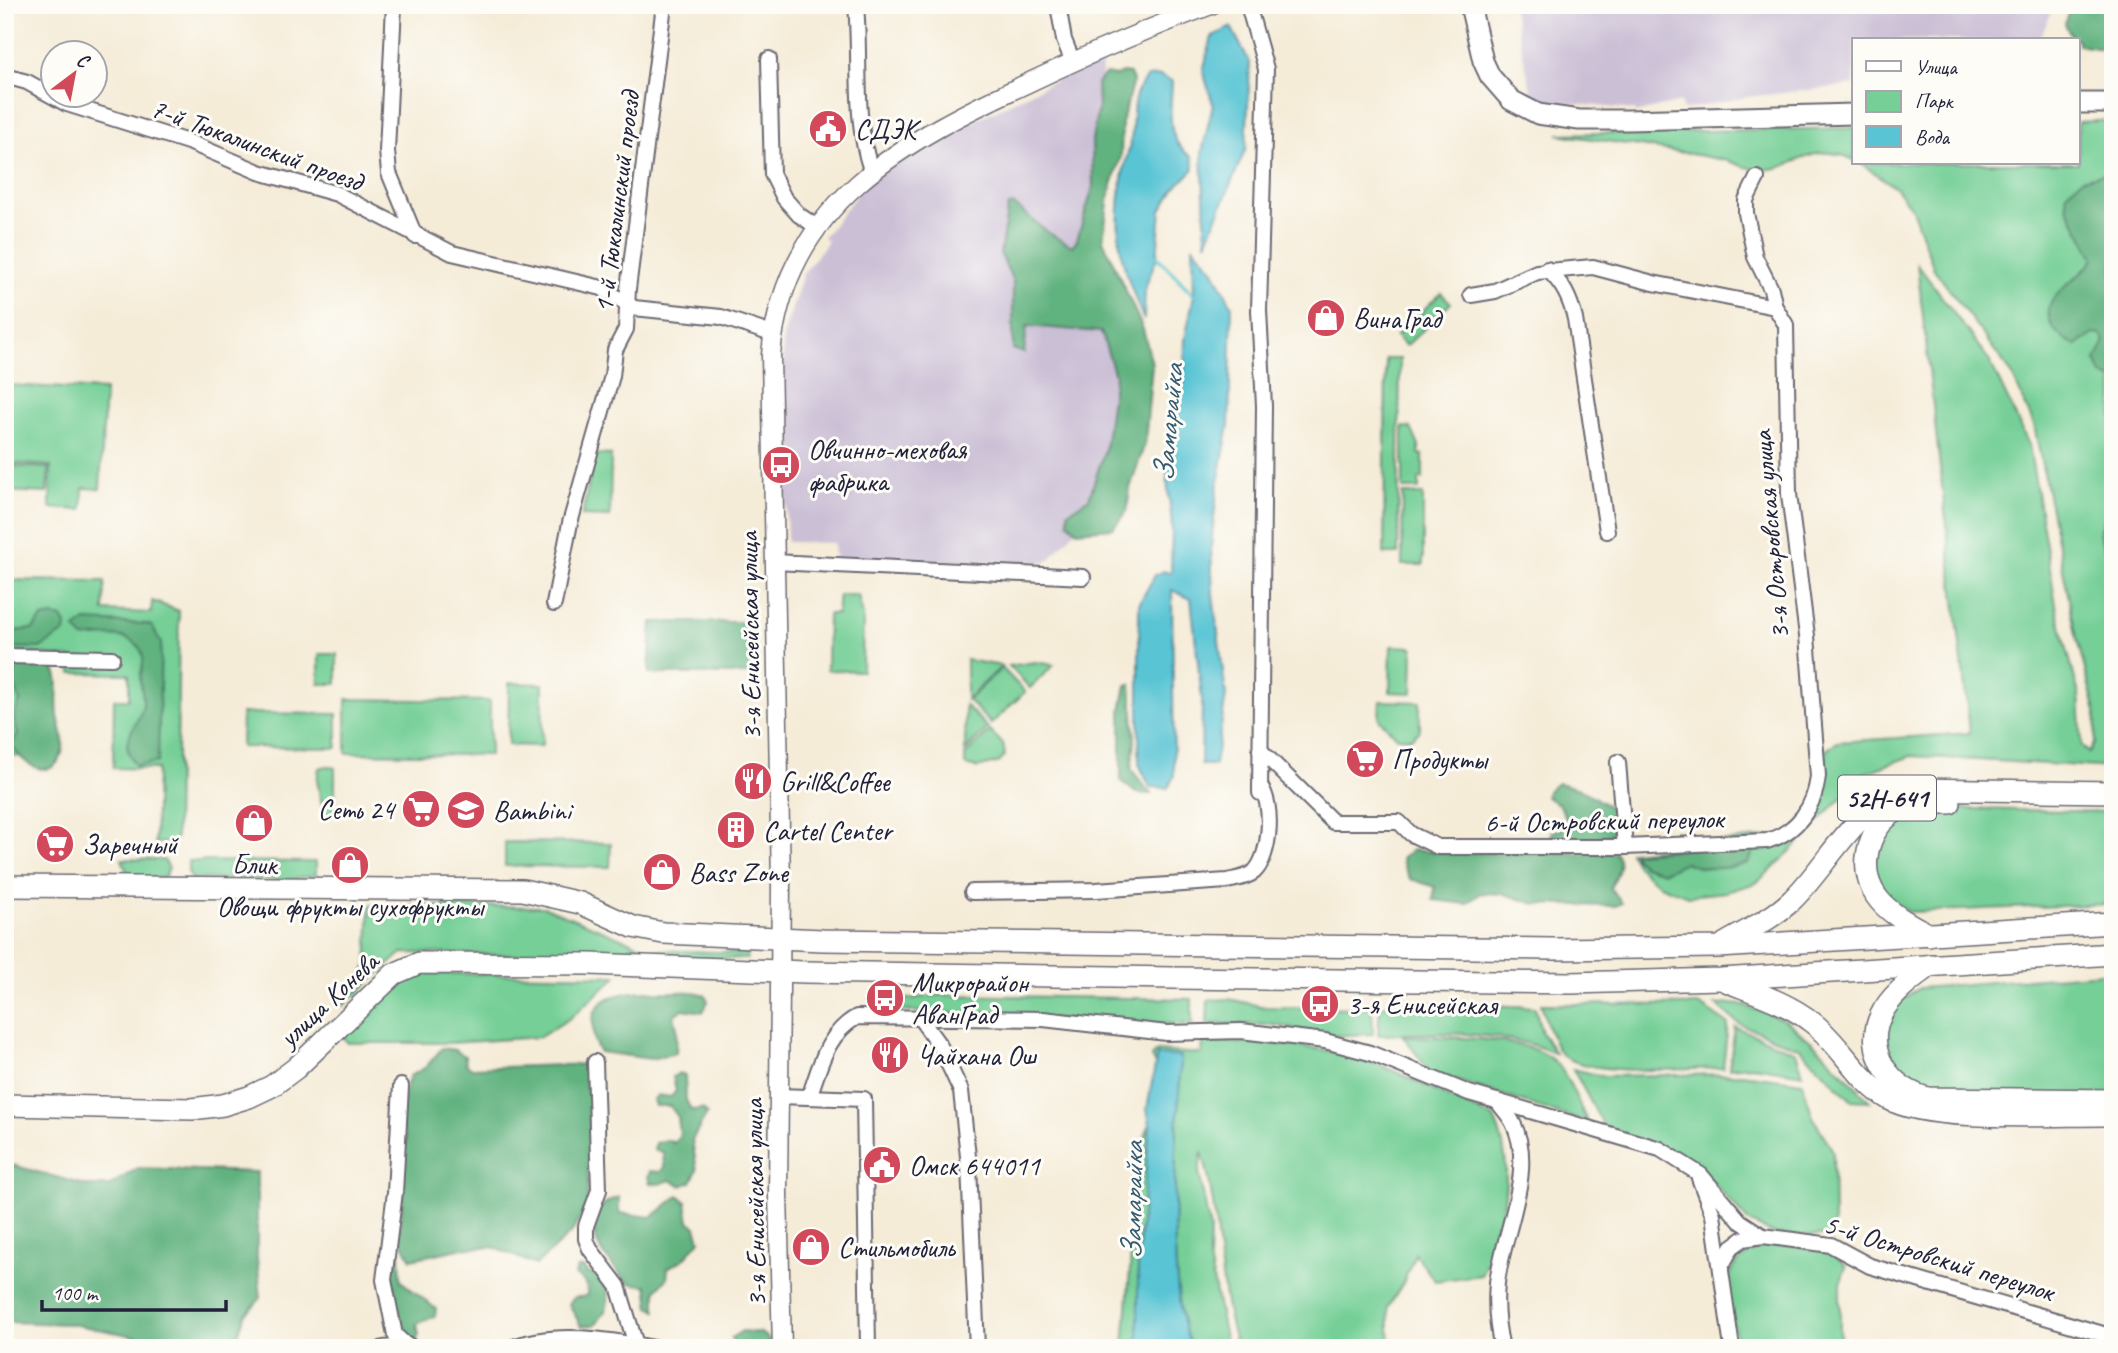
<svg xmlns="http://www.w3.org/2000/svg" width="2118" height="1353" font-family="Caveat,sans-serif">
<rect width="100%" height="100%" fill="#fdfcf7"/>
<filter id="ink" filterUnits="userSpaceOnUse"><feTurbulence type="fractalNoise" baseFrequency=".0143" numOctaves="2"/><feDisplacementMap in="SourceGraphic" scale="14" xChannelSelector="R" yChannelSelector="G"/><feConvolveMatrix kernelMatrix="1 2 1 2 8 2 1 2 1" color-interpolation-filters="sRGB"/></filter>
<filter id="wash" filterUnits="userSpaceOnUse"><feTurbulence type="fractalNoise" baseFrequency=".00686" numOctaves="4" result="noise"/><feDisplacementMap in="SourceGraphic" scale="28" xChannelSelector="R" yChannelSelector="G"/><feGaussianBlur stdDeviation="1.57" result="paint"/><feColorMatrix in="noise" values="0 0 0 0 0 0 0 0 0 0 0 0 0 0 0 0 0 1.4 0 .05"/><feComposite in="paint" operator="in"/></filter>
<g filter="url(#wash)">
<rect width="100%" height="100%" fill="#f5ecd8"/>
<g fill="#cbbfd5">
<polygon points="1512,5 2055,5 2039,40 1854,40 1854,85 1747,97 1683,110 1680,102 1636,113 1635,110 1533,99"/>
<polygon points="1102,62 1100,330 1110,343 1121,373 1115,438 1082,523 1047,562 835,560 834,543 787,542 783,336 803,274 828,241 823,238 865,184 911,153 1050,83"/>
</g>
<g fill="#75cf96" stroke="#4c7868" stroke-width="2">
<polygon points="2113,120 2113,768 1911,756 1865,773 1780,862 1756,883 1726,892 1688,896 1659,885 1637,866 1630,852 1794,834 1822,796 1825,751 1837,742 1970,733 1917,264 1989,360 2029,445 2057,610 2079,695 2082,746 2089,753 2095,742 2096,712 2077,639 2034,425 2012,374 1934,269 1912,209 1895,187 1860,163 2078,163 2078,122"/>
<path d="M1854,128V160C1809,138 1796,174 1756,169C1743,168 1732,161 1719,159C1666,149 1612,142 1558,134Z"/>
<polygon points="1441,293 1451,303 1406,346 1396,336"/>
<polygon points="1386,359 1400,359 1398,554 1384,554"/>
<polygon points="5,385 105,390 100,489 83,488 82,510 50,508 51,466 6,463"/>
<polygon points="1403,427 1411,428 1419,446 1419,454 1423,455 1423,479 1419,479 1419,489 1403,489"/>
<polygon points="595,454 611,455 610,517 582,516"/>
<polygon points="5,466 49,468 47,493 5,491"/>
<polygon points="1403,494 1423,494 1423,565 1402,565"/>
<polygon points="5,580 105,581 104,611 151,613 152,601 179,611 176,838 172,843 155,843 157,769 113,768 114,699 129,699 129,674 71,673 72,658 5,650"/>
<polygon points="839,595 858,595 863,615 862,671 827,670 828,614 837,614"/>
<polygon points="1391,646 1413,647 1412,693 1390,692"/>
<rect x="319" y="654" width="18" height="30"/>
<polygon points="966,660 1002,666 966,700"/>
<polygon points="1035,662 1054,665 1030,688 1009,666"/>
<polygon points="1002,668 1025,692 991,724 968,700"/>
<polygon points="5,669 55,670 54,757 5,756"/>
<polygon points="509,683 543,684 542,746 508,745"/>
<polygon points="346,699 490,701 490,755 346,753"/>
<polygon points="1380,701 1420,702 1420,731 1411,738 1397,737 1379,719"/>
<polygon points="965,705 988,728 965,751"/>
<polygon points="242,713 337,714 337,748 241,747"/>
<polygon points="990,731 1003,744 1005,755 1000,762 977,768 965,765 965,755"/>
<polygon points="327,766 335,768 335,815 324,815 317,781 319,768"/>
<polygon points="1931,808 2113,812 2113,904 1909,912 1886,896 1874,869 1877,843 1891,822"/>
<polygon points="505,842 611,843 610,867 505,866"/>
<polygon points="122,859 164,860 169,868 164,878 129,878"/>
<polygon points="188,861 316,862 316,875 288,880 192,879 188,872"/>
<polygon points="370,905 545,907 651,950 747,953 747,959 402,953 342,1007 367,966"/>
<path d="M2113,972V1096L1935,1091L1903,1081C1897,1071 1887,1058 1884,1046C1878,1023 1901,997 1920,988Z"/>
<polygon points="422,973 617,976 570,1018 540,1037 450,1043 348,1043 342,1036 390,989"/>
<polygon points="940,995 1192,999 1192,1024 1144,1024 900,1011 900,1000"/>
<polygon points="1229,999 1265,1007 1372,1008 1373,1034 1325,1036 1275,1025 1207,1024 1208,1000"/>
<path d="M1407,1002L1535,1007L1542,1033L1555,1053C1497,1029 1440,1033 1378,1035L1380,1006Z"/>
<path d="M1541,1004L1700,1005L1728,1024L1723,1068C1690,1068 1576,1079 1558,1050C1550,1037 1546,1019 1541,1004Z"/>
<polygon points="1741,1004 1785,1020 1818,1047 1870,1101 1851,1100 1801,1049 1739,1024 1716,1005"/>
<polygon points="1735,1027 1796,1052 1803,1074 1753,1066 1729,1068"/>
<path d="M1403,1036C1442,1038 1531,1033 1559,1066C1571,1081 1579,1106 1588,1123L1430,1072Z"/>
<path d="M1203,1042C1262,1042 1327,1044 1382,1066C1420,1081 1456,1103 1494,1118C1517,1167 1504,1227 1481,1275L1435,1281L1415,1254L1403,1283L1388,1307L1390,1348H1237C1216,1284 1221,1215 1202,1152L1199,1172L1210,1230L1209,1259L1227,1348H1192C1163,1293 1178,1124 1181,1057L1157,1055L1156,1067L1151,1057L1157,1051L1202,1054Z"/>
<polygon points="1573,1069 1602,1076 1742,1074 1802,1082 1813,1117 1833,1151 1834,1222 1829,1236 1777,1235 1750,1223 1703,1172 1604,1127"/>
<path d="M1150,1124L1138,1260V1348H1124L1138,1161C1144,1149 1142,1139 1150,1124Z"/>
<path d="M1769,1244C1792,1247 1832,1246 1846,1267L1840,1284V1348H1738C1729,1296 1708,1266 1769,1244Z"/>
</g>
<g fill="#60b27f" stroke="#416a5d" stroke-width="2">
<polygon points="2070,5 2113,5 2113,51 2078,45 2078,40 2073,40 2065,24"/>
<polygon points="1122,73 1130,74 1133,81 1122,122 1121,156 1109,195 1103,240 1143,329 1152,364 1145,443 1130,488 1127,511 1113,528 1077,531 1068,522 1068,512 1089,498 1105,449 1115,375 1101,332 1027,326 1024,353 1013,349 1013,281 1000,253 1008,206 1014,205 1049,233 1072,246 1077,240 1093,187 1092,140 1098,108 1097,83 1106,74 1116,76"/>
<path d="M2113,171V380L2102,375L2096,360L2105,341L2102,335L2094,334L2077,345C2067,342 2060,337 2054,329C2032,297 2082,281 2094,258L2067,207L2066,193L2082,179Z"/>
<polygon points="2113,512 2113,555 2112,556 2106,552 2099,533 2107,515"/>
<polygon points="53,616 62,618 66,625 65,632 40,648 5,647 5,632 33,629 42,618"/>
<path d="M86,621L146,624L152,626L161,643L158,762L136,766C118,741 132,735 141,712C146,701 141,691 140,680C140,670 146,663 142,653C135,631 101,636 83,638L75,629Z"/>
<polygon points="652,622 753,622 753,674 649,674"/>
<path d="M24,661C70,660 54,683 58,716C60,728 66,740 62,753C53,784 20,764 12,744L18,734L13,716L20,702L14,683L16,667Z"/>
<polygon points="1131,684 1135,741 1131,769 1151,794 1136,793 1121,781 1121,711 1126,685"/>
<polygon points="1558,783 1580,789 1617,811 1618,824 1611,835 1584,841 1551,837 1551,832 1564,828 1567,822 1560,805 1546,797 1547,791"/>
<path d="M1751,844L1755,849L1748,863C1727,869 1705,872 1685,862L1663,872L1644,866L1634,857V853Z"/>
<path d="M1413,850L1453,853H1616C1624,865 1616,877 1610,888L1622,903L1616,906L1535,904L1505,894L1481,893L1466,904L1433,900L1435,887L1410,879L1402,862L1403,856Z"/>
<path d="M648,991C668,995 686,988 705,995L708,1001L703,1012L683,1009L674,1015L677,1028L676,1053L651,1059L600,1052C593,1044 594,1036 593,1026C591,995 624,992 648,991Z"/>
<polygon points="442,1048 455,1050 465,1056 466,1064 472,1068 590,1064 586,1088 591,1099 587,1206 572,1232 536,1265 493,1247 464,1248 411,1259 399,1237 402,1203 398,1168 406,1139 401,1123 403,1097 410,1076 426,1067"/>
<polygon points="679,1073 685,1075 686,1100 691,1110 703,1109 707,1114 692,1140 697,1170 691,1182 682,1186 670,1180 660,1184 650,1183 648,1177 650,1171 660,1172 664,1167 663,1152 654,1150 655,1143 667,1140 674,1143 680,1135 678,1117 670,1106 655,1106 653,1100 658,1095 671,1097 676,1091 673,1077"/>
<polygon points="5,1163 88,1186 109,1186 138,1168 257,1172 257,1258 261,1298 245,1315 238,1335 208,1348 198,1348 71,1324 5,1322"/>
<path d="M679,1195L686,1202L689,1221L696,1227L700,1240L684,1259L668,1268L667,1279L656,1290V1311L650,1307L647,1285C621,1285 624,1278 609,1261C590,1241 585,1207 619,1197V1213L652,1217Z"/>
<path d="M392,1251L400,1252L401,1281L436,1309L435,1316L417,1324L419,1335L416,1341L410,1340C394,1311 388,1284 392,1251Z"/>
<path d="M577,1268H584L587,1273L599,1275C613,1295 611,1307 595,1325L581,1326L569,1304L573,1298L586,1296C591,1285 584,1281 575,1275Z"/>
<polygon points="742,1331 761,1333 771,1341 767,1348 735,1348 731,1338"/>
</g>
<g fill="#59c4d4" stroke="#3e7388" stroke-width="2">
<polygon points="1231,27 1250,63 1246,148 1206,243 1202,152 1213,104 1203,71 1212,37"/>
<path d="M1160,76L1172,81C1171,109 1164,141 1192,157L1194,169L1174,189L1161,210L1157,257L1145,288L1144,320C1121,264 1113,240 1122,179C1124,163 1131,148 1132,132C1134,109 1131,95 1147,77Z"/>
<polygon points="1193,246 1213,269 1232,306 1229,425 1218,483 1211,546 1213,595 1226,695 1215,765 1201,765 1202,700 1191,599 1172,590 1174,776 1168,788 1150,787 1139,764 1139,604 1155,575 1164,571 1171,573 1172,526 1167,480 1169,439 1184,381 1185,339 1194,295"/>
<path d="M1157,1055L1181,1056C1178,1124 1163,1292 1192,1348H1138V1260L1150,1124L1147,1109Z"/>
</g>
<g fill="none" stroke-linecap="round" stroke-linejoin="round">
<polyline stroke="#59c4d4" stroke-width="3.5" points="1157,257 1194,295"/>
</g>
</g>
<g filter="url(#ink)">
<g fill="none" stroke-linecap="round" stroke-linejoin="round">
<g stroke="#6c6972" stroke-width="18">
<g id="minor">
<polyline points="394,5 387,151 389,173 415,236"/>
<path d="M856,5C861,59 853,118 871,170"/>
<polyline points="1058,5 1064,40 1073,62"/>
<polyline points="1248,5 1266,69 1259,310 1264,406 1260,793"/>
<polyline points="769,59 772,174 784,198 799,215 817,227"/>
<polyline points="5,76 27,82 67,104 191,143 259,172 337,194 452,253 602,288 634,308 721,317 772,334"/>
<path d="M1547,269C1563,284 1570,298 1575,319L1607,531"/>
<polyline points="1471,295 1495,291 1537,272 1593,267 1653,283 1775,307"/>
<polyline points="774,562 1083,577"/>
<polyline points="554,604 570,523 612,376 615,350 626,329 628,289 664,5"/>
<polyline points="5,656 112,658"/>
<path d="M1260,750L1333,822H1399L1411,834L1438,847H1625L1767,841C1797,832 1815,807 1818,776L1807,636L1789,494L1786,325L1775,307L1771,289L1755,257L1746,213V200L1757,178"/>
<polyline points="1618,762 1625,847"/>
<path d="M972,892L1096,890L1227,881C1236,879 1246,878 1254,872C1271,856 1274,803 1260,786"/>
<polyline points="919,1017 940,1046 961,1091 969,1166 977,1348"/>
<polyline points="595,1062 599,1190 586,1226 586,1239 590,1249 618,1286 636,1345"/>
<polyline points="401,1086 395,1192 384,1280 395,1335 406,1345"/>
<polyline points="779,1096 864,1099 868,1348"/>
<path d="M809,1097C820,1067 826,1034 857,1017L1043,1019L1167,1033L1241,1031L1325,1041L1370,1053L1469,1093L1660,1149L1701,1175L1740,1221L1763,1236"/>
<path d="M1497,1101C1502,1108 1509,1115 1513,1123C1537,1170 1502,1235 1497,1283C1495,1304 1497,1327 1502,1348"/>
<polyline points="1699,1178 1713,1215 1732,1348"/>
<polyline points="1721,1267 1732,1247 1743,1239 1763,1236 1831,1245 1870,1266 2113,1337"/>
<polyline points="383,1348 410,1346"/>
<path d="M511,1348C554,1330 610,1340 654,1348"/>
</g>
</g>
<g stroke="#6c6972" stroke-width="21">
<path id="tertiary" d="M782,1348L778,1194L781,884L771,355C784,203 905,140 1030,82C1089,54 1149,28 1211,5"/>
</g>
<g stroke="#6c6972" stroke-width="23">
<g id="secondary">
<polyline points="1470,5 1483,61 1490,76 1511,100 1538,114 1579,120 1628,120 1854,114"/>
<polyline points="2078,103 2113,103"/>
</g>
</g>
<g stroke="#6c6972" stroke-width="24">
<g id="primary">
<polyline points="5,886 523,890 580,903 633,927 663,933 823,940 1553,949 1719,947 2113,923"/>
<path d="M1929,935C1912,925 1893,916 1880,901C1856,873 1866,828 1896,811C1912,802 1932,803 1950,803"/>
<path d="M1724,944C1746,931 1772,919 1791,901C1830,864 1859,796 1916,789L2113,792"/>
<path d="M1931,965C1913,979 1891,994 1881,1015C1863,1052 1892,1090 1928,1098L2113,1100"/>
<path d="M1726,981C1756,993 1788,1003 1813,1023C1841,1045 1858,1081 1889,1099C1931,1123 2060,1114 2113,1115"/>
<polyline points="5,1105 192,1109 223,1105 249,1097 272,1086 296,1068 394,974 419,963 589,964 805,972 1174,978 1570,983 1721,979 2113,954"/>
</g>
</g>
<use href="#minor" stroke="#fff" stroke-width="14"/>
<use href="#tertiary" stroke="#fff" stroke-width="18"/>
<use href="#secondary" stroke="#fff" stroke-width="19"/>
<use href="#primary" stroke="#fff" stroke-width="21"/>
</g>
</g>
<defs>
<g id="civic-disc" transform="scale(2.0125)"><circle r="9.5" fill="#d1495b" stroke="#fdfcf7"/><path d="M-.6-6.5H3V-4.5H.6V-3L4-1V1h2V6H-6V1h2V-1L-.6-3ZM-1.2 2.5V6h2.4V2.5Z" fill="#fff"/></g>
<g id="shop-disc" transform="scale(2.0125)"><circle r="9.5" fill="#d1495b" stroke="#fdfcf7"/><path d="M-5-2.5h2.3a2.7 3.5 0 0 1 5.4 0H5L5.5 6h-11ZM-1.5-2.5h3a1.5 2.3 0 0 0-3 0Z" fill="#fff"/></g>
<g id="bus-disc" transform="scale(2.0125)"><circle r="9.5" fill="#d1495b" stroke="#fdfcf7"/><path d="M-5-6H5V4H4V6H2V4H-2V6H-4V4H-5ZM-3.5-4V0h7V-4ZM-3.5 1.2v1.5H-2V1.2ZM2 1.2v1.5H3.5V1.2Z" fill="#fff"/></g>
<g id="supermarket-disc" transform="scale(2.0125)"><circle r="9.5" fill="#d1495b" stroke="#fdfcf7"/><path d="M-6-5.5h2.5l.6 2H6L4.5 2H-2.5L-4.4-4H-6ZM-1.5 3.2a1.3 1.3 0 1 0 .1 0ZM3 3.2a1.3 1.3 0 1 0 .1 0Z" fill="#fff"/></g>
<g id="restaurant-disc" transform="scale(2.0125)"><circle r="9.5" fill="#d1495b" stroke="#fdfcf7"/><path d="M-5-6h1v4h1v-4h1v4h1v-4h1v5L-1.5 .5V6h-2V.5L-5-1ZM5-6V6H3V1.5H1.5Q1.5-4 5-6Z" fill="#fff"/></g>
<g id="school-disc" transform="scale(2.0125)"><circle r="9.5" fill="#d1495b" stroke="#fdfcf7"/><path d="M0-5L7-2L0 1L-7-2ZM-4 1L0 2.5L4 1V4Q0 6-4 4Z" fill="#fff"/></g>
<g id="building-disc" transform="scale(2.0125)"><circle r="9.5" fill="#d1495b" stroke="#fdfcf7"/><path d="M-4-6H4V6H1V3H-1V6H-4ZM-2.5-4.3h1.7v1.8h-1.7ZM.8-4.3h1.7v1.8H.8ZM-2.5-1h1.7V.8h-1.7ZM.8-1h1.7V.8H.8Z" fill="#fff"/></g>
</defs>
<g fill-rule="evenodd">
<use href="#civic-disc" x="828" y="129"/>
<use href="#shop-disc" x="1326" y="318"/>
<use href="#bus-disc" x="781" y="465"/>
<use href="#supermarket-disc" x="1365" y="759"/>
<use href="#restaurant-disc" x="753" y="781"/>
<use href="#supermarket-disc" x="421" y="809"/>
<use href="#school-disc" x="466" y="810"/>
<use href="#shop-disc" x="254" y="823"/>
<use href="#building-disc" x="736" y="830"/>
<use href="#supermarket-disc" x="55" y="844"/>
<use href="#shop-disc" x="350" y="865"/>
<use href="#shop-disc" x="662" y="872"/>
<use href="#bus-disc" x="885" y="998"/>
<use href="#bus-disc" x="1320" y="1004"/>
<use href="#restaurant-disc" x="890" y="1055"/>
<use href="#civic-disc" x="882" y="1165"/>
<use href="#shop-disc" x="811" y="1247"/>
</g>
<g text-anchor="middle" stroke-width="6" stroke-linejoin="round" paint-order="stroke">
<rect fill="#fdfcf7" stroke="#646373" stroke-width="2" x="1838" y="775.5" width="98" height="45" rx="5"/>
<g font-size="26" font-weight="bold" fill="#22223b">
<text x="1887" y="807">52Н-641</text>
</g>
<g font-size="28" fill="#22223b" stroke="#fdfcf7" text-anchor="start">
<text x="855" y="139">СДЭК</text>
<text x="1353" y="328">ВинаГрад</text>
<text x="808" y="459">Овчинно-меховая<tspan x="808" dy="32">фабрика</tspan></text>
<text x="1392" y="769">Продукты</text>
<text x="780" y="791">Grill&amp;Coffee</text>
<text x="394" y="819" text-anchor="end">Сеть 24</text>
<text x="493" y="820">Bambini</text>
<text x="763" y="840">Cartel Center</text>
<text x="82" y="854">Заречный</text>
<text x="254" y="874" text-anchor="middle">Блик</text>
<text x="689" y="882">Bass Zone</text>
<text x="350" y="916" text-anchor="middle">Овощи фрукты сухофрукты</text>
<text x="912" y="992">Микрорайон<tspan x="912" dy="32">АванГрад</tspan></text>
<text x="1347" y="1014">3-я Енисейская</text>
<text x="917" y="1065">Чайхана Ош</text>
<text x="909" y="1175">Омск 644011</text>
<text x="838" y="1257">Стильмобиль</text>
</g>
<g font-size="28" fill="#22223b" stroke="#fdfcf7">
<text transform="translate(257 144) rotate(20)" y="10">7-й Тюкалинский проезд</text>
<text transform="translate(616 202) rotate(-83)" y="10">1-й Тюкалинский проезд</text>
<text transform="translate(1770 535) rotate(-95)" y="10">3-я Островская улица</text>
<text transform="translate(749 636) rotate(-91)" y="10">3-я Енисейская улица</text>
<text transform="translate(1604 820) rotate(-1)" y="10">6-й Островский переулок</text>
<text transform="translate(328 999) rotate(-43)" y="10">улица Конева</text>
<text transform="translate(754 1203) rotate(-91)" y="10">3-я Енисейская улица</text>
<text transform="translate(1939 1257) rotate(17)" y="10">5-й Островский переулок</text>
</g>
<g font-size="30" font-style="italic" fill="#355b71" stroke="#fdfcf7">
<text transform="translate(1168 423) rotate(-85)" y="10">Замарайка</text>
<text transform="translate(1132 1201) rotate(-89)" y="10">Замарайка</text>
</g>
</g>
<rect width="2118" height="1353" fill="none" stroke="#fdfcf7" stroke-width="28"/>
<rect x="1852" y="38" width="228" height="126" fill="#fdfcf7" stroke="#a5a5ac" stroke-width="2"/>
<rect x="1866" y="61" width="35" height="10" fill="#ffffff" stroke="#a5a5ac" stroke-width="2"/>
<text x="1915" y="74" font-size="21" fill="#22223b">Улица</text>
<rect x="1866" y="91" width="35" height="21" fill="#75cf96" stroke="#a5a5ac" stroke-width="2"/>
<text x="1915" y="108" font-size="21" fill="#22223b">Парк</text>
<rect x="1866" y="126" width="35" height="21" fill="#59c4d4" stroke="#a5a5ac" stroke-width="2"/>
<text x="1915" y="144" font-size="21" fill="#22223b">Вода</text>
<g transform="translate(74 74) rotate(32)"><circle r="33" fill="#fdfcf7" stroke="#a5a5ac" stroke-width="2"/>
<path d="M0-5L12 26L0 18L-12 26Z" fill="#d1495b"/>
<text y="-10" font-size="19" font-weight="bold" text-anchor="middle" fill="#22223b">С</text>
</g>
<path d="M42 1300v10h184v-10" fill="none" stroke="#22223b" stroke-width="3.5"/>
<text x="52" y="1300" font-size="21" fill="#22223b" stroke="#fdfcf7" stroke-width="5" paint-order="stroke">100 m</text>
</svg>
